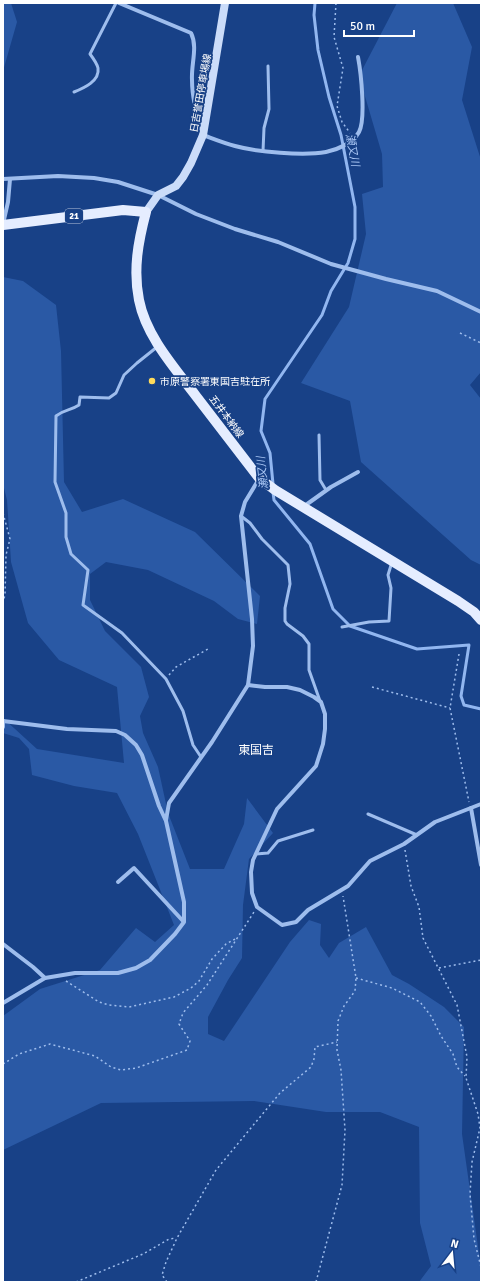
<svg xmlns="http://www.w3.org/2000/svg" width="484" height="1285" font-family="Signika,'Noto Sans JP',sans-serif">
<rect width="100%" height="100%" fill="#184187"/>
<g fill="#2a59a5">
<polygon points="3,3 11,3 17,22 3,71"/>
<polygon points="397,3 453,3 472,47 462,100 481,160 481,372 470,385 481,399 481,565 471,560 361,462 350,401 301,383 349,307 366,234 362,194 383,187 382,154 359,76"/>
<polygon points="3,277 23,281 56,305 61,351 64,482 82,512 123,499 195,532 260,596 257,624 238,619 214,601 148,570 106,562 90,574 90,600 105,631 141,667 149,697 140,716 143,733 158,767 168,813 190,869 224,869 244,824 247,798 273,833 249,859 243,905 242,958 228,980 208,1017 208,1034 224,1041 290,942 309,920 321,924 320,945 329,958 339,943 366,927 392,975 409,984 444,1007 464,1027 462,1134 481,1268 481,1282 419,1282 431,1266 420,1223 419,1127 380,1112 326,1112 254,1101 101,1103 3,1150 3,1016 40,989 100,970 136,928 155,942 174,925 138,834 117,793 74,786 32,775 29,749 19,738 3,733 3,718 37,749 124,763 117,687 59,660 28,623 11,562 7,500 3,484"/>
</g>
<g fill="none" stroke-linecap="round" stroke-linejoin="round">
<g stroke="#91b6f0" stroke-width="3">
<polyline points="273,484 270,453 261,431 265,399 322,315 331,291 348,263 355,239 355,207 341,135 329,97 318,50 314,15 315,3"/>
<polyline points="273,492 274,500 310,544 333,609 350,626 417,649 469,645 461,696 464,705 481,709"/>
</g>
<g stroke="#9ebded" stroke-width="1.5" stroke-dasharray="2 3" stroke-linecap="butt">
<polyline points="336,3 334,37 343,68 337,106 342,122 350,133"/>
<polyline points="460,333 481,343"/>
<polyline points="3,513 10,539 6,555 5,596 3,600"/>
<polyline points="459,654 450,708 469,802"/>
<polyline points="169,675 176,667 208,649"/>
<polyline points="372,687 450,708"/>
<polyline points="405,850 411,886 419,907 423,938 457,1005 467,1057 466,1078 478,1114 480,1128 472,1162 470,1194 474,1239 481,1267"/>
<polyline points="439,968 481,960"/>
<polyline points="356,978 392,988 420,1002 431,1016 441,1036 453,1054 457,1067 465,1076"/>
<polyline points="66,981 99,1002 109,1005 129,1007 174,997 191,988 199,981 212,959 226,944 237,938"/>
<polyline points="3,1064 19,1054 50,1044 95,1056 111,1067 121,1070 136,1068 187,1050 190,1041 179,1024 183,1013 207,985 254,912"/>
<polyline points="76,1282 143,1254 169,1239 176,1238"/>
<polyline points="167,1282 162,1275 166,1262 177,1238 216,1170 280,1093 311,1067 314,1059 315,1047 337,1042"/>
<polyline points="316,1282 342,1185 345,1130 341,1070 337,1050 338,1021 344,1006 355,991 356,978 343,896"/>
</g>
<g stroke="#9ebded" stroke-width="3">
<path d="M74,92C84,88 100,81 98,68C97,64 93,58 90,54L116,3"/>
<polyline points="263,151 264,128 269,109 268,66"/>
<path d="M157,347L137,363L124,375L116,393L109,398L80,397L79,405C70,411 65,409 56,416L55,482L66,513V537L71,554L88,570L83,605L122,633L166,679L183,711L193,745L201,757"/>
<polyline points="319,435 320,480 326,490"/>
<polyline points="241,516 250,523 262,539 288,565 290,584 285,608 285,621 287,624 303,636 309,644 309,670 320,701"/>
<polyline points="342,627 369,622 389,621 391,588 388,575 392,562"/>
<polyline points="368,814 417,835"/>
<polyline points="256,854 268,853 278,841 313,830"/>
</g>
<g stroke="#9ebded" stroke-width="4">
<path d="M119,3L191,33C198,47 191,64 192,80C192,99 197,117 203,135C214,139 224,143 235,146C257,152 303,156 326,152C337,150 353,143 359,132C366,119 361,73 358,57"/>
<polyline points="3,179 58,176 94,178 118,182 158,195 196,214 235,229 278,242 331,264 386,279 437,291 481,312"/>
<polyline points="3,224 8,202 10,179"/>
<polyline points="303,507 331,487 358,472"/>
<polyline points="248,685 265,687 287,687 300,690 314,697 321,702 325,714 325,729 323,744 316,766 277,809 253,860 251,872 252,893 257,907 282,925 296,922 308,910 348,886 370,861 404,844 435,822 481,804"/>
<polyline points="3,721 67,729 116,731 125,735 136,745 142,755 159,806 166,821 184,902 184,922 175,934 150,960 136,968 118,973 75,973 45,978 3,1003"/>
<polyline points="3,727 3,721"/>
<polyline points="471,808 481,865"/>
<polyline points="166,820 169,803 212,742 248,685 253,646 252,619 241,516 245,502 259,479"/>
<polyline points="118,882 134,868 183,921"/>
<polyline points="3,944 33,967 45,978"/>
</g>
<polyline stroke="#cbdcf9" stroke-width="8" points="146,212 158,195 176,186 183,177 191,163 203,135 225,3"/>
<path stroke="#e5edff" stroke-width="10" d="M3,225L123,210L146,212C138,242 133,270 139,300C146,336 174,367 196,396C217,423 238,451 259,478L275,490L458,601L474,612L481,620"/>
</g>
<circle fill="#ffdb5b" stroke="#184187" stroke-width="1.5" cx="152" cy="381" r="4"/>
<g text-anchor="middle" stroke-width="3.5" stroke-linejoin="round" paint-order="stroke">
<rect fill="#184187" stroke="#bac6db" stroke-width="1" x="65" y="209" width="18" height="14" rx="3"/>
<g font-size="9" font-weight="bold" fill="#fff">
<text x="74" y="219">21</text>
</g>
<g font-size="10" fill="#fff" stroke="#184187">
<text transform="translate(200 93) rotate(-80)" y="4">日吉誉田停車場線</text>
<text transform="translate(227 416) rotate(53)" y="4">五井本納線</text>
</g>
<g font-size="10" fill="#fff" stroke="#184187" text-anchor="start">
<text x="160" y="385">市原警察署東国吉駐在所</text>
</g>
<g font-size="11" font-style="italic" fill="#aac7f5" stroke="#184187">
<text transform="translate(353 150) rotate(79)" y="4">瀬又川</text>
<text transform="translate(262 473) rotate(-96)" y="4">瀬又川</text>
</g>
<g font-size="12" fill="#fff" stroke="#184187">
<text x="256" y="754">東国吉</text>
</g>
</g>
<rect width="484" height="1285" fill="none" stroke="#ffffff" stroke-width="8"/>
<g transform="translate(452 1253) rotate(16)" stroke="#184187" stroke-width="3" paint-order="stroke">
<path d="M0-3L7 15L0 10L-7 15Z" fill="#ffffff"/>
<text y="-6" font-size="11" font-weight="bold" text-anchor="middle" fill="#ffffff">N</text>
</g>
<path d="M344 30v6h70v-6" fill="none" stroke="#ffffff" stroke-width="2"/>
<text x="350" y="30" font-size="12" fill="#ffffff" stroke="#184187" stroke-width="3" paint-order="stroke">50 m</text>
</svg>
